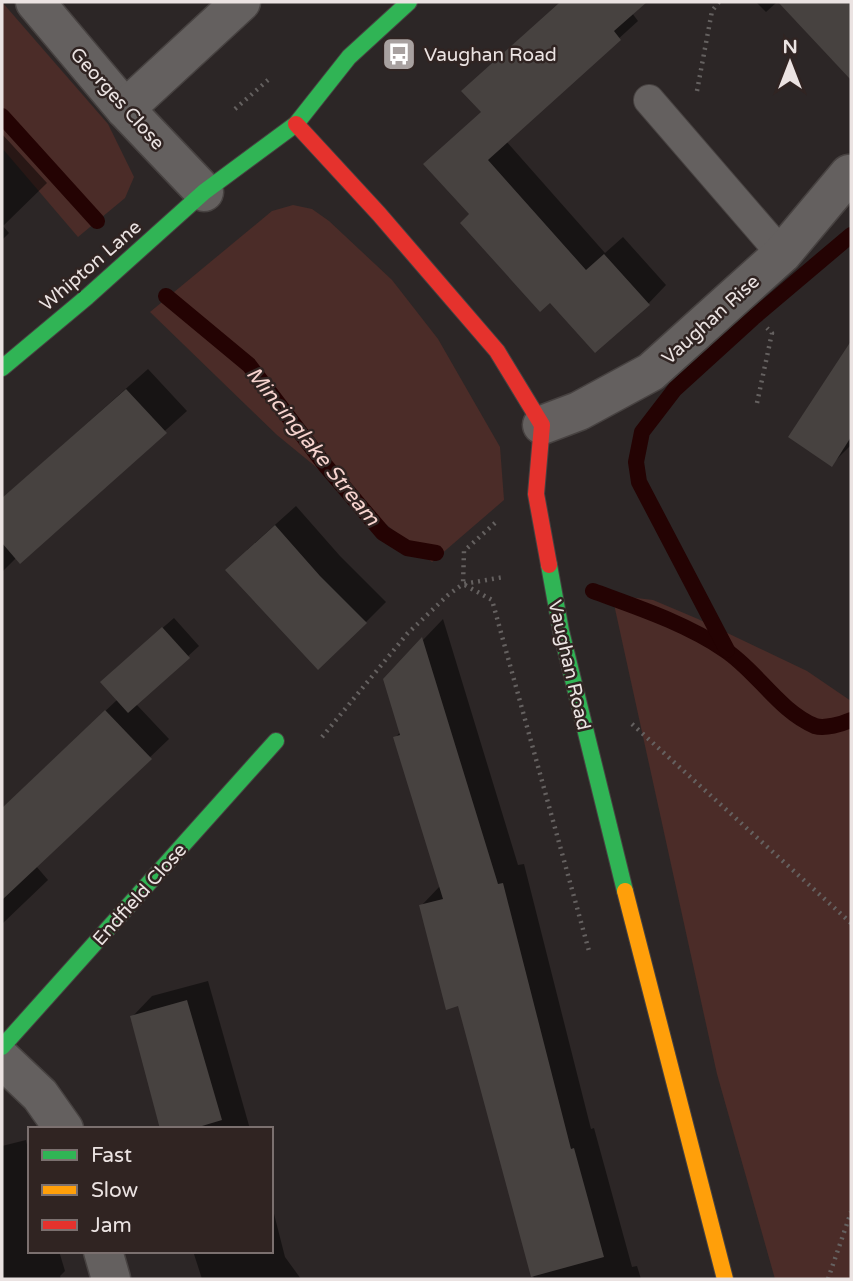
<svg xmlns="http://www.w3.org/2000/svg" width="853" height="1281" font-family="'Varela Round',sans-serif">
<rect width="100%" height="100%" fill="#2c2626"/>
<g fill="#4b2c28">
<polygon points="2,2 108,124 134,177 125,198 78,237 2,148"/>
<polygon points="293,205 312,209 329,221 392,280 438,339 500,447 504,500 432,562 277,435 150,312 272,211"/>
<polygon points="612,595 653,600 698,619 807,671 851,701 851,1279 775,1279 717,1074"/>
</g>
<g fill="#0007">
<polygon points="560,2 645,2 632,13 638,21 506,141 605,253 623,237 666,285 648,304 471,214 483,111 482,73"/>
<polygon points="756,2 777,2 766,12"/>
<polygon points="780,2 851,2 851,78"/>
<polygon points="2,134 47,183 3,226 9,233 2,240"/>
<polygon points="851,344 851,445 832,464 791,437"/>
<polygon points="148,369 187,411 20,561 17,557 2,572 2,499"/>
<polygon points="296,506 340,556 386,602 366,622 247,550"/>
<polygon points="174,618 199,646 136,704 169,739 36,866 48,880 2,924 2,825 31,781 118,699 113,671"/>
<polygon points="443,619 518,865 524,864 591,1129 594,1128 632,1267 637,1266 641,1279 534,1279 459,1004 421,906 440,886 395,738 401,731 385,680"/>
<polygon points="208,981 250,1129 162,1129 132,1017 152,996"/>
<polygon points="26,1140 30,1158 30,1251 59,1251 65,1271 60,1276 61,1279 2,1279 2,1146"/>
<polygon points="271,1202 285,1257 301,1279 202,1279 193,1251 271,1251"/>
</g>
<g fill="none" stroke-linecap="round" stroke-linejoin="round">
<g stroke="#240303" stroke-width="16">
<polyline points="2,116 97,221"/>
<polyline points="166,296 249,365 325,465 383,533 407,548 436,553"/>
<path d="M593,591C639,608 685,623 725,650C757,671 779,711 815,726C825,729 842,724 851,720"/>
<polyline points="727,650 639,482 636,462 642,432 675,389 753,318 851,235"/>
</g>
</g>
<g fill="#474240">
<polygon points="560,2 647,2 614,31 621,40 488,160 586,270 604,254 650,305 595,353 550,303 540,312 460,223 469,214 423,164 481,112 461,91"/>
<polygon points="778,2 851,2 851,80"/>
<polygon points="851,341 851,437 832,467 788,437"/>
<polygon points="126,389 167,433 20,564 2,543 2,498"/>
<polygon points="275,525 320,576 367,623 318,670 225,570"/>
<polygon points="162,627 190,658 128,713 100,682"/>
<polygon points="422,637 498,884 503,883 571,1149 574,1148 604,1257 531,1277 458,1006 446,1010 419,905 443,899 393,737 400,735 383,679"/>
<polygon points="105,710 152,759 2,900 2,808"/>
<polygon points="187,1000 222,1120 192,1129 160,1129 130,1016"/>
</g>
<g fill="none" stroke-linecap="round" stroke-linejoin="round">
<g stroke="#474241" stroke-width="32">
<polyline id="lane" points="649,100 782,254"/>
</g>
<g stroke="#474241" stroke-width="41">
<g id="street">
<polyline points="35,2 125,109 204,192"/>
<polyline points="125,109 241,2"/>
<polyline points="542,425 579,411 651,372 782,254 849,174"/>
<polyline points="2,1059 40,1095 64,1129"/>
<polyline points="103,1251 111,1279"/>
</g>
</g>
<g stroke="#474241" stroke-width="18">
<g id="fast">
<polyline points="2,368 87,297 204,192 296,124 349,57 409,2"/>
<polyline points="549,565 561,631 625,891"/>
<polyline points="2,1047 276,741"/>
</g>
</g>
<g stroke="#474241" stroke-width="18">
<polyline id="slow" points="625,891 725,1279"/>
</g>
<g stroke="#474241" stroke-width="18">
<polyline id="jam" points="296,124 379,214 497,351 542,425 536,494 549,565"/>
</g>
<g stroke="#656160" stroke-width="4.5" stroke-dasharray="2 5" stroke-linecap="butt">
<polyline points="697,91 712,11 719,2"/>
<polyline points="235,109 268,80"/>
<polyline points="757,403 772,333 767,328"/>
<polyline points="495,523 464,551 463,584 492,600 589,951"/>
<polyline points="632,724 851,923"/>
<polyline points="322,737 407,634 448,595 463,584 504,577"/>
<polyline points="828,1279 851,1212"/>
</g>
<use href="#lane" stroke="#64605f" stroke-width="30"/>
<use href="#street" stroke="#64605f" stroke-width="38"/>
<use href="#fast" stroke="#30b455" stroke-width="16"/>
<use href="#slow" stroke="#ff9f0a" stroke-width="16"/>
<use href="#jam" stroke="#e5322d" stroke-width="16"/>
</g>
<defs>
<g id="bus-square" transform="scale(1.75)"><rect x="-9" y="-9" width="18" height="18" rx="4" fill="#a8a1a0" stroke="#302422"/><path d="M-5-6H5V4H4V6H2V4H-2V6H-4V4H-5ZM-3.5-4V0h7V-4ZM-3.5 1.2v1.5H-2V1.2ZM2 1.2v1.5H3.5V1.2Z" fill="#fff"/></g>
</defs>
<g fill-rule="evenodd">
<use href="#bus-square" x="399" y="54"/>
</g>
<g text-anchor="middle" stroke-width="5" stroke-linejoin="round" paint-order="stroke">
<g font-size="19" fill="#ebe3e2" stroke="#302422" text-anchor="start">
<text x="424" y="61">Vaughan Road</text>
</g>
<g font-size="19" fill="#ebe3e2" stroke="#302422">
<text transform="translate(118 98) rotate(48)" y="7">Georges Close</text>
<text transform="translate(90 265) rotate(-41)" y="7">Whipton Lane</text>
<text transform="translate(710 319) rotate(-42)" y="7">Vaughan Rise</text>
<text transform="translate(570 665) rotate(77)" y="7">Vaughan Road</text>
<text transform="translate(139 894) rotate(-48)" y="7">Endfield Close</text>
</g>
<g font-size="21" font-style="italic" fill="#f7d4cf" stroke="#302422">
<text transform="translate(313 446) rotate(51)" y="7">Mincinglake Stream</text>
</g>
</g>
<rect width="853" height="1281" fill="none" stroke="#ebe3e2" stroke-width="7"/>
<rect x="28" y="1127" width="245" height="126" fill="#302422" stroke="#7b706f" stroke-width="2"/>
<rect x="42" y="1150" width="35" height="10" fill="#30b455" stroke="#7b706f" stroke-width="2"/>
<text x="91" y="1162" font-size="21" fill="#ebe3e2">Fast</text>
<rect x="42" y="1185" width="35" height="10" fill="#ff9f0a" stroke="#7b706f" stroke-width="2"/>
<text x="91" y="1197" font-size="21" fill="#ebe3e2">Slow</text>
<rect x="42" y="1220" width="35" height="10" fill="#e5322d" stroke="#7b706f" stroke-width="2"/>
<text x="91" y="1232" font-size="21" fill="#ebe3e2">Jam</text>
<g transform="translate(790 63)" stroke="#302422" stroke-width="5" paint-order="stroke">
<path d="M0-5L12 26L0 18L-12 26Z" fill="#ebe3e2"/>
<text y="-10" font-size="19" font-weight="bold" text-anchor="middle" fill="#ebe3e2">N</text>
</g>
</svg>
